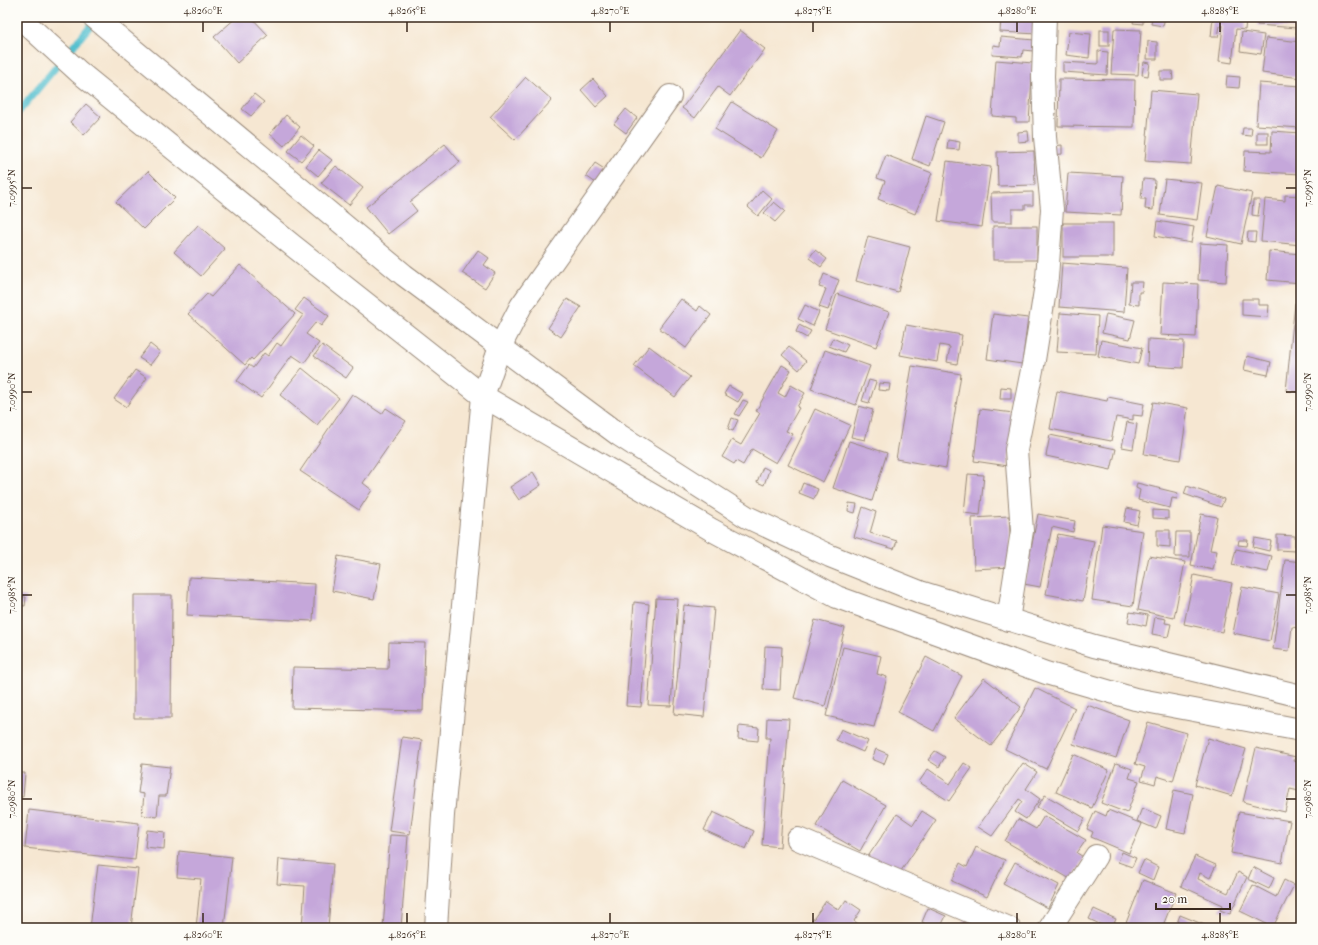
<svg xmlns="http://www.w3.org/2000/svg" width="1318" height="945" font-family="'IM FELL French Canon',serif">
<rect width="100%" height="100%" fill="#fdfcf7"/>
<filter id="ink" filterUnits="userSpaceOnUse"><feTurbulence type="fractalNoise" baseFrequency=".025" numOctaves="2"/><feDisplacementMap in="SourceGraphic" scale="8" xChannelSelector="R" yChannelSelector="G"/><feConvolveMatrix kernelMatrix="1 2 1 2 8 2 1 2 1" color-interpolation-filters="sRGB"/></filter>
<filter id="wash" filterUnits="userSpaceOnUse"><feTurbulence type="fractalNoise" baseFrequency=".012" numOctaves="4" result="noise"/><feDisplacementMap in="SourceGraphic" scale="16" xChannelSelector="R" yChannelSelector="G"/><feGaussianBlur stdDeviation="0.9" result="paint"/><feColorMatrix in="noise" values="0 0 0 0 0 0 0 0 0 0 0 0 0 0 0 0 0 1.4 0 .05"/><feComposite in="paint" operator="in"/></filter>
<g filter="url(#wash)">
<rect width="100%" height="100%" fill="#f6e7d2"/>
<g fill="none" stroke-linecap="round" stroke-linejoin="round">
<polyline stroke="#54c0cf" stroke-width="7" points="17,114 95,20"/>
</g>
<g id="blocks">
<g fill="#c5a7da">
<polygon points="237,17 251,17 268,35 237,63 214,37"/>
<polygon points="1001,17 1039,17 1038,34 1000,32"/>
<polygon points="1134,17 1143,17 1143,24 1133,23"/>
<polygon points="1152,17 1165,17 1163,26 1151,24"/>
<polygon points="1213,17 1243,17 1243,19 1246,19 1245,30 1236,29 1232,63 1219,61 1223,26 1220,26 1218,37 1211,37"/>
<polygon points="1258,17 1301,17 1301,35 1296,34 1297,28 1257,25"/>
<polygon points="1114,29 1141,30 1138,75 1111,74"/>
<polygon points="740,30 765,49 730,96 718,87 695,118 682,108"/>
<rect x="1100" y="30" width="9" height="16"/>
<polygon points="1069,32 1091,34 1089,58 1066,55"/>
<polygon points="1242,32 1264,35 1261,54 1240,51"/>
<polygon points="1001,37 1034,40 1033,51 1023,50 1022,57 992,55 993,45 1000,46"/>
<polygon points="1266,38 1301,42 1301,78 1262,73"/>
<polygon points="1148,41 1157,42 1157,59 1147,59"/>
<polygon points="1098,51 1108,52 1107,75 1063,72 1063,62 1098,64"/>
<polygon points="996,60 1033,63 1029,122 1016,122 1016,118 992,116"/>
<polygon points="1144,62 1150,63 1148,76 1142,75"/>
<polygon points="1160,71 1172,71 1173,80 1160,80"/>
<polygon points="1227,76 1240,77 1239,88 1226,87"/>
<polygon points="526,77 552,100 515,140 490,117"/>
<polygon points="593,79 608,96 596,107 581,90"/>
<polygon points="1059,79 1135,80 1134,127 1058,126"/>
<polygon points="1259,83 1301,86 1301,128 1256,125"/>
<polygon points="1151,90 1197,94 1191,164 1145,161"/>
<polygon points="254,94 264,102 251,116 242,109"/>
<polygon points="732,102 778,131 761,158 715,129"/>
<polygon points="86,104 101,117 84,135 70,122"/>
<polygon points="626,109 637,118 626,133 614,124"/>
<polygon points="286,115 300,127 284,146 270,134"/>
<polygon points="926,116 944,122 930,166 912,159"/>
<polygon points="1243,128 1252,128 1251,136 1242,135"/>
<polygon points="1028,131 1029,141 1018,142 1018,132"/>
<polygon points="1272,131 1301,133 1301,174 1244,171 1245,151 1271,152"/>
<rect x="1257" y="132" width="11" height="12"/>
<polygon points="301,135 314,146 301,161 288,151"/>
<polygon points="948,140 960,142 959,150 947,149"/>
<polygon points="445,144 460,162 410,202 417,211 388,234 366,207"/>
<polygon points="1062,145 1062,154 1053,155 1052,146"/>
<polygon points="319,150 332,160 318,176 306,166"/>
<polygon points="1034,151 1035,185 998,186 997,152"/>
<polygon points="886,155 932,173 915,214 878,199 885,181 877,178"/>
<polygon points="947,161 991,167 982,227 938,221"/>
<polygon points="595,163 609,172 600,186 586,176"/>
<polygon points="336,166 363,188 349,205 321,183"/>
<polygon points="148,171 175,198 144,229 116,202"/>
<polygon points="1068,173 1123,176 1121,215 1065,212"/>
<polygon points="1143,179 1155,180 1153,210 1145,209 1146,199 1141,199"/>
<polygon points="1165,179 1202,183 1197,220 1160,215"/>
<polygon points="1218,186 1252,193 1241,244 1207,236"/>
<polygon points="762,190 772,199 758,216 748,207"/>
<polygon points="1033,192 1033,205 1025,205 1025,209 1012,209 1012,222 992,222 991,193"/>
<polygon points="1285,195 1301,196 1301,245 1261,241 1265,199 1285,201"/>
<polygon points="1253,200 1260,200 1258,216 1252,215"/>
<polygon points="774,202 785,211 775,222 764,213"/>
<polygon points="1157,221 1194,227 1191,243 1155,236"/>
<rect x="1063" y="223" width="50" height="34"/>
<polygon points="198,225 225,249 201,276 174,252"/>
<rect x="993" y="226" width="44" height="34"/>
<polygon points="1248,232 1256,232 1255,242 1247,241"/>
<polygon points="868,236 910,247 898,292 856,281"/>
<polygon points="1200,243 1228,245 1226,282 1198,280"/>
<polygon points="478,250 489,258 484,265 495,273 485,288 462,273"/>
<polygon points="815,250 827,259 821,267 809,258"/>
<polygon points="1269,251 1301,254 1301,283 1267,280"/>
<polygon points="1062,263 1127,268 1124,312 1059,307"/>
<polygon points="240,265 295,314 253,360 251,358 245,365 188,314 207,294 211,297"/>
<polygon points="824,274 839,280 828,310 819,307 826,289 819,287"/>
<polygon points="1131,282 1143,282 1142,292 1139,292 1139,305 1129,304"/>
<polygon points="1163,282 1198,284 1196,337 1160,335"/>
<polygon points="837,294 889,312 876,347 825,329"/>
<polygon points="304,298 329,316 321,326 316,322 306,334 319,343 304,363 292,355 261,398 237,381 249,365 253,368 264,353 268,356 277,343 281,346 303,315 295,310"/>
<polygon points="567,299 581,307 561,337 548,328"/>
<polygon points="681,299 697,311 700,306 711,315 686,348 659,328"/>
<polygon points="1242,299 1258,299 1258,305 1269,305 1268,317 1242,315"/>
<polygon points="1295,303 1301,304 1301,392 1286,391"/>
<polygon points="805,305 819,312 813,326 798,319"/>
<polygon points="1060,313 1098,316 1096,354 1057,352"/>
<polygon points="993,314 1028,318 1022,364 987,359"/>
<polygon points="1106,314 1135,320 1130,339 1102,333"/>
<polygon points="799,325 811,331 807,338 796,332"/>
<polygon points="906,325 962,335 957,364 947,362 950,347 940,345 937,362 900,355"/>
<polygon points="833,338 848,345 844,352 829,346"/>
<polygon points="1148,339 1184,341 1183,368 1147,366"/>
<polygon points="1101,340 1142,348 1138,364 1098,356"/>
<polygon points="150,344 160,352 150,365 139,358"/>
<polygon points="322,345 353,368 346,378 314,356"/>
<polygon points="649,346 690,377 675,397 634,366"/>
<polygon points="789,347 806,361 799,370 782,355"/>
<polygon points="825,350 870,366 856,405 811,389"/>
<polygon points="1247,356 1271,362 1268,375 1244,370"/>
<polygon points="782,365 791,370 778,393 785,397 791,385 805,393 797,407 799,408 786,431 793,434 776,463 752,449 743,465 736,461 734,464 722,457 732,440 741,445 760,413 756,411"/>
<polygon points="912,366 961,374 946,468 896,459"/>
<polygon points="302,368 339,398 317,425 280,395"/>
<polygon points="135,370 147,378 126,407 114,399"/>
<polygon points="869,380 876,382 869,403 862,401"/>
<polygon points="879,383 890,384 889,391 878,390"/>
<polygon points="729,386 743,394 738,402 724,394"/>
<polygon points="1001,387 1011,388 1011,399 1000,399"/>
<polygon points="1057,391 1107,401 1108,397 1144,404 1142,416 1133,415 1133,420 1116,417 1111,441 1050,429"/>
<polygon points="352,394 382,414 386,408 406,421 363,483 372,490 359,510 300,471"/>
<polygon points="743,400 748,402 739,416 735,414"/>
<polygon points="1153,402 1188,408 1180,460 1144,454"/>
<polygon points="859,406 873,410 865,440 851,437"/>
<polygon points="815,409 850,425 823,482 788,465"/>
<polygon points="980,409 1014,413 1008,466 974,461"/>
<polygon points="732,418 738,420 733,431 728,429"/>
<polygon points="1127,422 1137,424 1133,449 1122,447"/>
<polygon points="1050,435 1116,449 1111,470 1046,456"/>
<polygon points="849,441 887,453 872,501 833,488"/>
<polygon points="763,467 769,470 764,485 757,482"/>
<polygon points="533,472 541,485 519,500 510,487"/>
<polygon points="968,474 984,475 980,515 964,513"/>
<polygon points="803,483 818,489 814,499 799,493"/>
<polygon points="1137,483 1178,493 1177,499 1172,498 1170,508 1138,500 1140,490 1136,488"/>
<polygon points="1187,486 1224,499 1221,507 1184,494"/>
<polygon points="849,503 857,504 855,513 848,511"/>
<polygon points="863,507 876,512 870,533 897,541 894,549 854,537"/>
<polygon points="1127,508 1140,511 1137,525 1124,522"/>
<polygon points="1153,510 1168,511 1168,519 1153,518"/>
<polygon points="1038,514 1075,521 1073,532 1052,527 1040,587 1024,584"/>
<polygon points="1201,514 1217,517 1210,550 1217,551 1213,570 1191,565"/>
<polygon points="1009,516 1012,567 974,569 972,518"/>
<polygon points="1102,525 1143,531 1133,606 1092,600"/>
<polygon points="1157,530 1170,530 1170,547 1157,546"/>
<polygon points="1176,532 1190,532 1190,557 1175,557"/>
<polygon points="1058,534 1094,541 1083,601 1046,594"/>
<polygon points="1277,535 1295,536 1295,551 1277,550"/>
<polygon points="1255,538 1271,541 1269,551 1253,547"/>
<polygon points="1239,540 1248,540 1247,546 1238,545"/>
<polygon points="1236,549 1272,556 1268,572 1232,565"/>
<polygon points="338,556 381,564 374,599 332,591"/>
<polygon points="1149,556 1185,562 1174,618 1138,610"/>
<polygon points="1285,560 1301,562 1301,610 1298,628 1292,627 1289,651 1273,649"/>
<polygon points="1194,575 1232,583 1222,632 1184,624"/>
<polygon points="189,577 315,584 313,621 187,615"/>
<polygon points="1242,587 1279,594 1270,641 1233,633"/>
<polygon points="134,595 172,595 171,718 134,718"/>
<polygon points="17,596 26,597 25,606 17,605"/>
<polygon points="656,598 678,599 671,706 648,705"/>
<polygon points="634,602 649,604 641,707 626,706"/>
<polygon points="684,605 714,608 704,717 674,714"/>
<polygon points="1130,612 1148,615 1146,626 1128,622"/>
<polygon points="1155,617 1166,619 1165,623 1171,624 1168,637 1152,634"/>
<polygon points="815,620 845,628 825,706 794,698"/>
<polygon points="389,642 425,643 423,711 292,708 293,667 388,669"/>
<polygon points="765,646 782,647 780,690 763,689"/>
<polygon points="843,647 881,656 877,674 887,677 874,727 826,716"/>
<polygon points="926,657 962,676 934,731 898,712"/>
<polygon points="984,678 1021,707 991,746 954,718"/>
<polygon points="1035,688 1075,708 1046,769 1005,749"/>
<polygon points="1087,705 1129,720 1116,758 1073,744"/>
<polygon points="767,718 789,719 780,847 762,845 770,738 766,738"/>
<polygon points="1148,722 1187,733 1173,781 1157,776 1155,784 1141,780 1145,767 1135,764"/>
<polygon points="739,726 759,728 758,741 738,739"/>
<polygon points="841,729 868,741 863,752 836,740"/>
<polygon points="402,737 422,740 410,834 389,831"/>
<polygon points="1208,738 1246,749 1232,796 1195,785"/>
<polygon points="1256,748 1296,757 1294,761 1301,763 1301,782 1299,791 1290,789 1285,812 1243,802"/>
<polygon points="876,749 888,754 884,764 872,759"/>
<polygon points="935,751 945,757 939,767 928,760"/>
<polygon points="1073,754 1109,770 1092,808 1056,792"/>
<polygon points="964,763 972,768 949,801 919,782 928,769 950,784"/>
<polygon points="1023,763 1037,772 1026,789 1040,799 1026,819 1015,812 1022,801 1019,799 992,836 978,827"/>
<polygon points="1116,763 1132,769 1129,778 1139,781 1127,813 1101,803"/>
<polygon points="142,764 170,767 166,796 159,796 157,817 142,815 144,794 138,793"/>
<polygon points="17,773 25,773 23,797 17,797"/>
<polygon points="842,780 886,805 860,851 816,826"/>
<polygon points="1174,790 1193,794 1185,833 1166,829"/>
<polygon points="1045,795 1085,818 1078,831 1037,807"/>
<polygon points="1142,808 1161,816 1156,829 1137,821"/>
<polygon points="29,810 139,823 135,860 25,848"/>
<polygon points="1108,810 1142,824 1129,853 1091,837 1093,832 1087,829 1095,811 1106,816"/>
<polygon points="922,811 936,820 896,878 867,858 897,814 913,825"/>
<polygon points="713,812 754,831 746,849 704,830"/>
<polygon points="1239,812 1290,821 1282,863 1231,853"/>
<polygon points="1044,816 1086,840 1077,853 1085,858 1072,880 1005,841 1018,819 1036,829"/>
<polygon points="147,830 165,832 164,849 145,847"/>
<polygon points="390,835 408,836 401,928 383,928"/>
<polygon points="976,847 1005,860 987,897 952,881 960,863 967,867"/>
<polygon points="179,851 232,857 224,928 196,928 201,879 177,877"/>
<polygon points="1122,852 1136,858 1132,867 1118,862"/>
<polygon points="1195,856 1216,865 1210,878 1200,873 1198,879 1228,893 1238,872 1247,877 1230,914 1220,910 1223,905 1181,886"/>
<polygon points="279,859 333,864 328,928 302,928 305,886 277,884"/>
<polygon points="1144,860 1158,867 1153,880 1138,873"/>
<polygon points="1015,862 1059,885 1048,908 1003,884"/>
<polygon points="98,865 138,869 131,928 90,928"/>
<polygon points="1253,867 1274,878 1269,889 1248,879"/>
<polygon points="1143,880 1176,893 1162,928 1124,928"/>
<polygon points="1284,880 1294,885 1273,927 1240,911 1253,885 1276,897"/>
<polygon points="846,900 861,910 854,921 861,926 860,928 807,928 826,901 839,910"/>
<polygon points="928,908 946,916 940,928 927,928 928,925 922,922"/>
<polygon points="1094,909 1116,919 1112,928 1108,928 1089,919"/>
<polygon points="1180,915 1212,928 1175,928"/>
<polygon points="965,920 985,928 962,928"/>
</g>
</g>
</g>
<g filter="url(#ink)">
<use href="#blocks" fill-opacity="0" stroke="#988878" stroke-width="1"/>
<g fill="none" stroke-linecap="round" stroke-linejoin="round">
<g stroke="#988878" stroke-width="24">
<g id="street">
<polyline points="500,347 521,306 670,96"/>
<polyline points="1008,620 1022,531 1016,450 1034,360 1047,278 1052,209 1045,137 1043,76 1045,17"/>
<polyline points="798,839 1009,928"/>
<polyline points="1050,928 1096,856"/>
</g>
</g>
<g stroke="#988878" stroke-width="24">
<g id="secondary">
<polyline points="19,17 79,72 292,245 483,396 712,530 837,597 1046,673 1135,699 1301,730"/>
<polyline points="94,17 404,275 619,435 747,517 830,556 920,592 1094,646 1301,696"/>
<polyline points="436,928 443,815 483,396 500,347"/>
</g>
</g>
<use href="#street" stroke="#fff" stroke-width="22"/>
<use href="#secondary" stroke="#fff" stroke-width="22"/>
</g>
</g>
<path fill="none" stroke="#3b2a1e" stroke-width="1.5" d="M203,22V32M407,22V32M610,22V32M813,22V32M1017,22V32M1220,22V32M22,188H32M1286,188H1296M22,392H32M1286,392H1296M22,595H32M1286,595H1296M22,799H32M1286,799H1296M203,913V923M407,913V923M610,913V923M813,913V923M1017,913V923M1220,913V923"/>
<rect width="1318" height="945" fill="none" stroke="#fdfcf7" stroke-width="44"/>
<path d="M1156 903v6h74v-6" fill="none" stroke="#3b2a1e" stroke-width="2"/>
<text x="1162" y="903" font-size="12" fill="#3b2a1e" stroke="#fdfcf7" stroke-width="3" paint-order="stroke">20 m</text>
<rect x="22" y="22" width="1274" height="901" fill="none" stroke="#3b2a1e" stroke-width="1.5"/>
<g font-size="10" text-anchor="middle" fill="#3b2a1e">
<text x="203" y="14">4.8260°E</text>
<text x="407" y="14">4.8265°E</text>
<text x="610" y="14">4.8270°E</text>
<text x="813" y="14">4.8275°E</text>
<text x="1017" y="14">4.8280°E</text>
<text x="1220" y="14">4.8285°E</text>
<text transform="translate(11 188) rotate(-90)" y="4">7.0995°N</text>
<text transform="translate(1307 188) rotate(-90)" y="4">7.0995°N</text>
<text transform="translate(11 392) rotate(-90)" y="4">7.0990°N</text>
<text transform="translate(1307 392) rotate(-90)" y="4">7.0990°N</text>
<text transform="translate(11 595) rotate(-90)" y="4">7.0985°N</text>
<text transform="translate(1307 595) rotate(-90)" y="4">7.0985°N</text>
<text transform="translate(11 799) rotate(-90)" y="4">7.0980°N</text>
<text transform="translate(1307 799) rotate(-90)" y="4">7.0980°N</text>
<text x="203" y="938">4.8260°E</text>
<text x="407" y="938">4.8265°E</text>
<text x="610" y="938">4.8270°E</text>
<text x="813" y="938">4.8275°E</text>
<text x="1017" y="938">4.8280°E</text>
<text x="1220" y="938">4.8285°E</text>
</g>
</svg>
